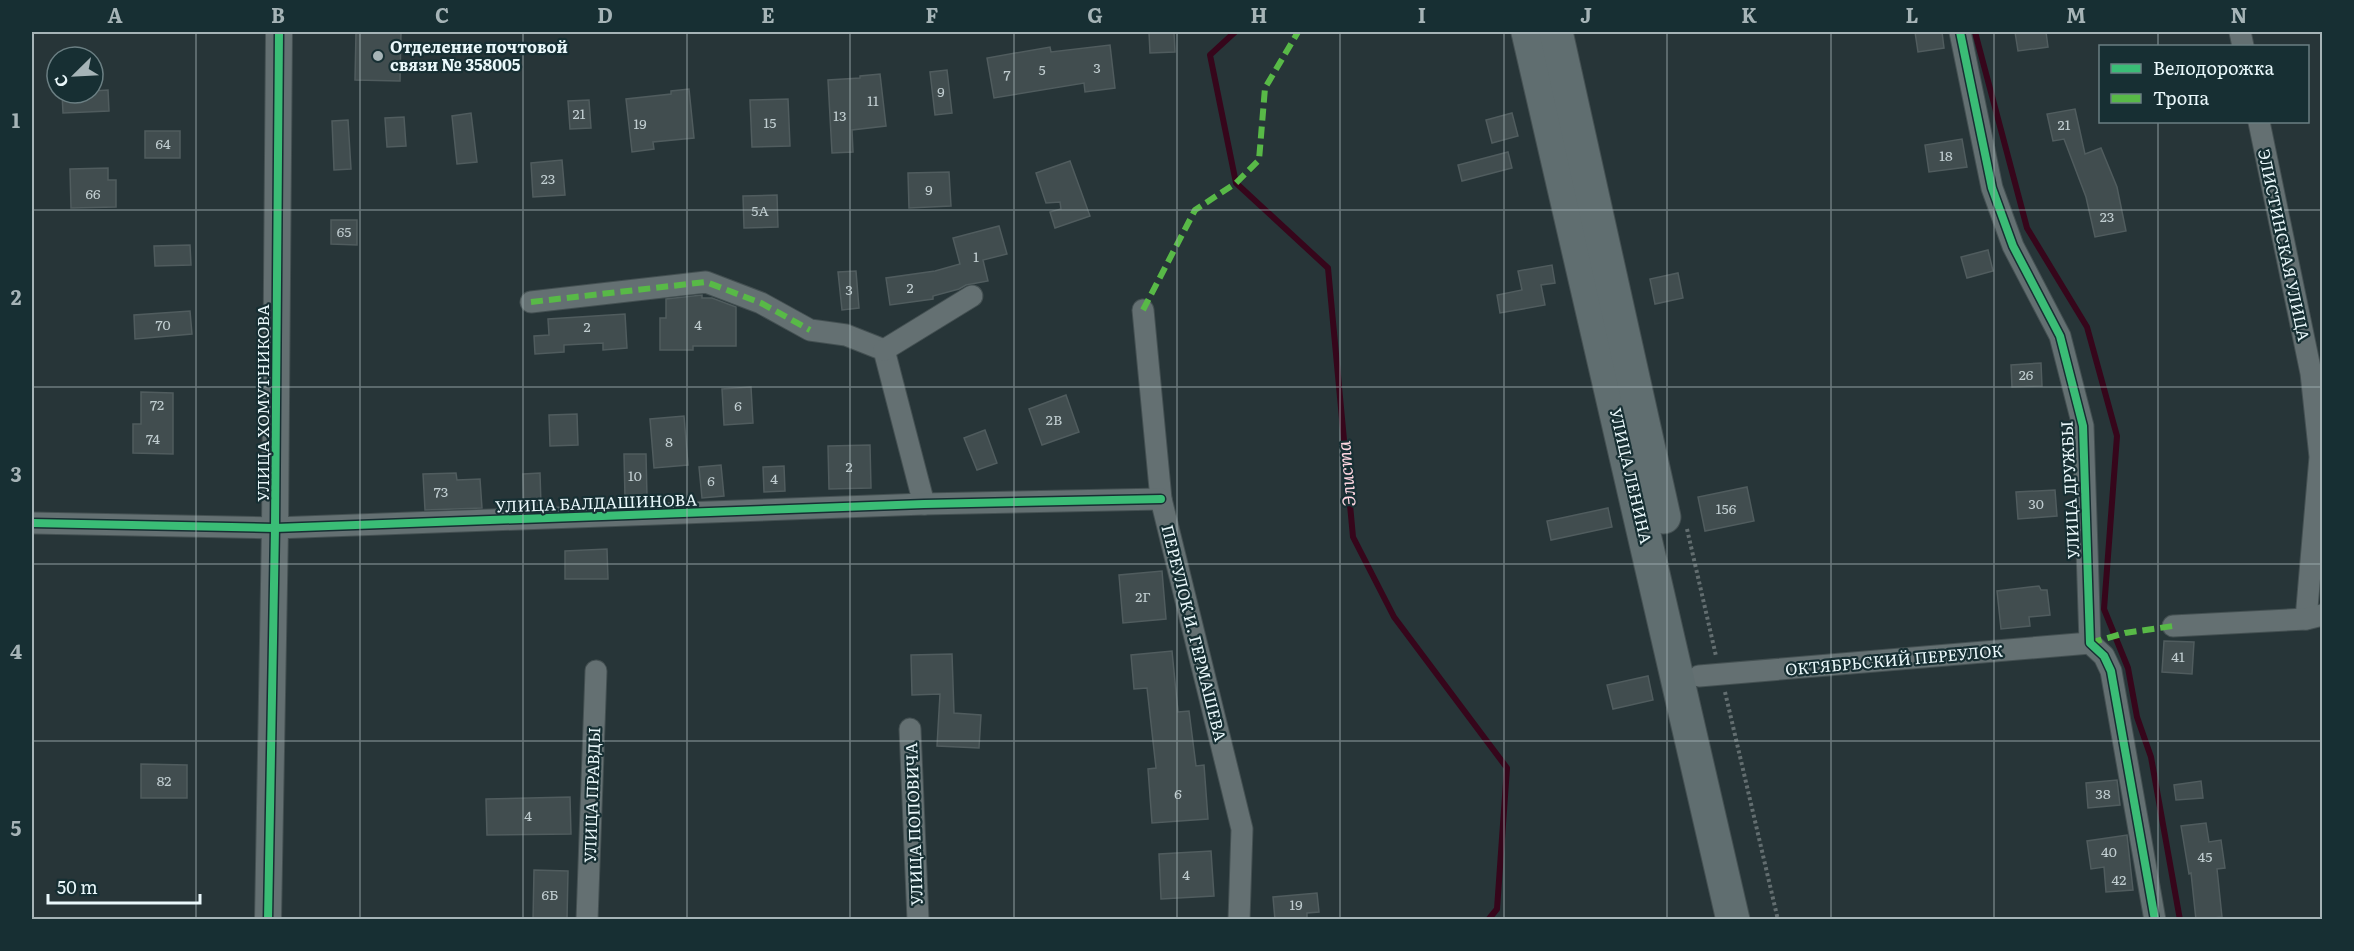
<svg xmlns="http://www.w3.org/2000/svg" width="2354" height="951" font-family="Literata,serif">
<rect width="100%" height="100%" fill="#273538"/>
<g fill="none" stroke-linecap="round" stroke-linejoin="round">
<g stroke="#36061b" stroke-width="6">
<polyline points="1235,32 1210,55 1236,183 1328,268 1353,537 1394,617 1507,768 1497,909 1488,920"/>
<polyline points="1975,32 2027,228 2087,327 2117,436 2104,609 2128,668 2137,717 2151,757 2180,920"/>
</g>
</g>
<g fill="#414d4f" stroke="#505c5e" stroke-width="1.5">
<polygon points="356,32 401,32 400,81 355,80"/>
<polygon points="1149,32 1174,32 1175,52 1150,53"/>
<polygon points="1915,32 1942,32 1944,48 1918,52"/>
<polygon points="2015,32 2046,32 2048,47 2018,51"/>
<polygon points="1110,45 1115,88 1085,92 1084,83 994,98 987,58 1050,47 1051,52"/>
<polygon points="947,70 952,113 935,115 930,72"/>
<polygon points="880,74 886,126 852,130 853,152 832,153 828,80 860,78 860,76"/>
<polygon points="689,89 694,138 653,142 654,149 632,152 626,99 671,94 671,91"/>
<polygon points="108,90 109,111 63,113 62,93 93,93 93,91"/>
<polygon points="788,99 790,146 752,147 750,100"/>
<polygon points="589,100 591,128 570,129 568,101"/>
<polygon points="2075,109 2085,154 2101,148 2117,187 2126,231 2095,237 2086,197 2064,139 2053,141 2047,114"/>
<polygon points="471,113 477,162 457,164 452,116"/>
<polygon points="1512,113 1518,136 1492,143 1486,120"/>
<polygon points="404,117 406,146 387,147 385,118"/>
<polygon points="348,120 351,169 334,170 332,121"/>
<rect x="145" y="131" width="35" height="27"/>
<polygon points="1962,139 1967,167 1929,172 1925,145"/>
<polygon points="1508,152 1512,168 1462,181 1458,165"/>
<polygon points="562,160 565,195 533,197 531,163"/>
<polygon points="1070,161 1090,216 1055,228 1050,212 1061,209 1060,202 1046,203 1036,173"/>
<polygon points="108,168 108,180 116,180 116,207 71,208 70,169"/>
<polygon points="949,172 951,206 909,208 908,173"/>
<polygon points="777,195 778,227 744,228 743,196"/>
<polygon points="331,220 357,220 357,245 331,244"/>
<polygon points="999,226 1007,254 983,260 988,281 966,285 959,289 933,296 933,299 890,305 886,278 935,271 960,264 953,238"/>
<polygon points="190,245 191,265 155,266 154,246"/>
<polygon points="1988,250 1993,271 1967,278 1961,257"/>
<polygon points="1552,265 1555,283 1541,285 1545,305 1500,313 1497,295 1522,290 1518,271"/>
<polygon points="856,271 859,308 842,310 838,272"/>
<polygon points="1678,273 1683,298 1655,304 1650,279"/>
<polygon points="702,295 702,298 712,298 736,307 736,346 693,346 693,350 660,350 660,318 666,318 666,299"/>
<polygon points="190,311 192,334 135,339 134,315"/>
<polygon points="625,314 627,348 603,350 603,343 564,345 564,352 535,354 534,336 549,335 548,319"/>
<polygon points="2041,363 2042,386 2012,387 2011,365"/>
<polygon points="751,387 753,423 724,425 722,389"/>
<polygon points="141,392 173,393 173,454 133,453 133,424 141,424"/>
<polygon points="1066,395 1079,432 1042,445 1029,409"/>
<polygon points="577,414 578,445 550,446 549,415"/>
<polygon points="684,416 688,465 654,468 650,419"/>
<polygon points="985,430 997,463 977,470 964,438"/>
<polygon points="870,445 871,488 829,489 828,446"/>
<polygon points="624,454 646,454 647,497 625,498"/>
<polygon points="721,465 724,496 702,498 699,467"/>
<polygon points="784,466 785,491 764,492 763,467"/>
<polygon points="456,473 457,480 480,479 482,508 425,510 423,474"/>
<polygon points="540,473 541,505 524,506 523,474"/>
<polygon points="1747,487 1754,521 1705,531 1698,497"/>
<polygon points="2055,490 2057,516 2018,519 2016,492"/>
<polygon points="1608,508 1612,527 1551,540 1547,521"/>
<polygon points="607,549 608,579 565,579 565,551"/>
<polygon points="1162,571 1166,619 1123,623 1119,575"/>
<polygon points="2039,586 2041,590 2047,590 2050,615 2029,617 2030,626 2001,629 1997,591"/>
<polygon points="2164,641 2194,642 2192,674 2162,672"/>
<polygon points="1172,651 1178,712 1189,711 1196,766 1204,765 1208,819 1152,823 1148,769 1156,768 1147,688 1134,689 1131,655"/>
<polygon points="952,654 954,713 981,715 979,748 937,746 940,694 912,695 911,655"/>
<polygon points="1648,676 1653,700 1613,709 1607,685"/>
<polygon points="141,764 187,765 187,798 141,798"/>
<polygon points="2117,780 2120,805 2088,808 2086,783"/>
<polygon points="2201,781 2203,798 2176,800 2174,785"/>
<polygon points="570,797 571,834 487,835 486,799"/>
<polygon points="2206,823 2209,842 2221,840 2225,868 2217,869 2222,917 2196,920 2191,873 2189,874 2181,826"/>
<polygon points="2127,835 2133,890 2106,892 2104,867 2091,869 2087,841"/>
<polygon points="1211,851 1214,896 1161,899 1159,854"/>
<polygon points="534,870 568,871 567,920 533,920"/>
<polygon points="1317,893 1319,912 1307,913 1307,920 1275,920 1273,897"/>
</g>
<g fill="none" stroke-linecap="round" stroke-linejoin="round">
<g stroke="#445052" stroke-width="23">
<g id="minor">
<polyline points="1960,32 1992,188 2013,246 2060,336 2083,426 2090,643 2104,656 2111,671 2155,920"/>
<polyline points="2240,32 2243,46"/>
<polyline points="2259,122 2311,373 2320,457 2306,619"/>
<polyline points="531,302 706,282 761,303 810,330 846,335 884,350 924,504"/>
<polyline points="1143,310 1161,499 1242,829 1239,920"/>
<polyline points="884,350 972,296"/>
<polyline points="32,523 275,528 924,504 1161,499"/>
<polyline points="2173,626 2306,619 2322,615"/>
<polyline points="1699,676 2090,643"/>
<polyline points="910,729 918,920"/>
<polyline points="587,920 596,671"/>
</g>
</g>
<g stroke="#445052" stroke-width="28">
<polyline id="tertiary" points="268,920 275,528 279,32"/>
</g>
<g stroke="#445052" stroke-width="35">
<g id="primary">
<polyline points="1528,32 1733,920"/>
<polyline points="1556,32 1664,517"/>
</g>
</g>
<g stroke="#636e70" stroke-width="4" stroke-dasharray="3 3" stroke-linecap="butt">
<polyline points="1687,529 1716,656"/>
<polyline points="1725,692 1778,920"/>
</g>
<use href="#minor" stroke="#647072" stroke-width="21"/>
<use href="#tertiary" stroke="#647072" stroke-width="26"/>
<use href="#primary" stroke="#606e70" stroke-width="33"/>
<g stroke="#58b947" stroke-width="6" stroke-dasharray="12 6" stroke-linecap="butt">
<polyline points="531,302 706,282 761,303 810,330"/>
<polyline points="1143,310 1195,210 1236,183 1259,160 1265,88 1298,32"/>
<polyline points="2090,643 2125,633 2173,626"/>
</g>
<g stroke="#172f33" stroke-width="11">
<g id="cycleway">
<polyline points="1960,32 1992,188 2013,246 2060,336 2083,426 2090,643 2104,656 2111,671 2155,920"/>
<polyline points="32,523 275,528 924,504 1161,499"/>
<polyline points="268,920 275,528 279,32"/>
</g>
</g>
<use href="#cycleway" stroke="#3abd76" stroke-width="8"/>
</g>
<path fill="none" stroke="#a6b4b7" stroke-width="1.5" stroke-opacity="0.55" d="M196,32V920M360,32V920M523,32V920M687,32V920M850,32V920M1014,32V920M1177,32V920M1340,32V920M1504,32V920M1667,32V920M1831,32V920M1994,32V920M2158,32V46M2158,122V920M32,210H2322M32,387H2322M32,564H2322M32,741H2322"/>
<circle fill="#a6b4b7" stroke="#172f33" stroke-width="2" cx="378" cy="56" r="6"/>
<g text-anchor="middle" stroke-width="4.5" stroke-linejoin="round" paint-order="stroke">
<g font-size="14" fill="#c0cdd0">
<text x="1097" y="73">3</text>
<text x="1042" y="75">5</text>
<text x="1007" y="80">7</text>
<text x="941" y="97">9</text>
<text x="873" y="106">11</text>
<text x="579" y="119">21</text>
<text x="840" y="121">13</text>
<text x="770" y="128">15</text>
<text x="640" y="129">19</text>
<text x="2064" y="130">21</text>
<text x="163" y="149">64</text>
<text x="1946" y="161">18</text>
<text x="548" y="184">23</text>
<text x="929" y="195">9</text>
<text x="93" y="199">66</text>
<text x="760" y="216">5А</text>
<text x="2107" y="222">23</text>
<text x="344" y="237">65</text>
<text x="976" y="262">1</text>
<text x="910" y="293">2</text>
<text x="849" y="295">3</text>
<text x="163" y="330">70</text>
<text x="698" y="330">4</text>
<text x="587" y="332">2</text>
<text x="2026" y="380">26</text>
<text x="157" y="410">72</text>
<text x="738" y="411">6</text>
<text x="1054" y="425">2В</text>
<text x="153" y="444">74</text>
<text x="669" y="447">8</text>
<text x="849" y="472">2</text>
<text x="635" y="481">10</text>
<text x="774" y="484">4</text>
<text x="711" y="486">6</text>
<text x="441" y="497">73</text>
<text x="2036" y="509">30</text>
<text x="1726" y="514">156</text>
<text x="1143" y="602">2Г</text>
<text x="2178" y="662">41</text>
<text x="164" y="786">82</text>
<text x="1178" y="799">6</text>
<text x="2103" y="799">38</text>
<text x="528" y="821">4</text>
<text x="2109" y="857">40</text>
<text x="2205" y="862">45</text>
<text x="1186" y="880">4</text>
<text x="2119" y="885">42</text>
<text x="550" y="900">6Б</text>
<text x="1296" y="910">19</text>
</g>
<g font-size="16" font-weight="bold" fill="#eaf8fb" stroke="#172f33" text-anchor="start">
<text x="390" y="53">Отделение почтовой<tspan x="390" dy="18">связи № 358005</tspan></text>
</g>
<g font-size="16" fill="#eaf8fb" stroke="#172f33">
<text transform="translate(2284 245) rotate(78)" y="6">ЭЛИСТИНСКАЯ УЛИЦА</text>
<text transform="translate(263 403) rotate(-90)" y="6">УЛИЦА ХОМУТНИКОВА</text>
<text transform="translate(1631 476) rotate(77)" y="6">УЛИЦА ЛЕНИНА</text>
<text transform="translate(2070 490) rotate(-93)" y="6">УЛИЦА ДРУЖБЫ</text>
<text transform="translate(596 503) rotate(-2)" y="6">УЛИЦА БАЛДАШИНОВА</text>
<text transform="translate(1194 633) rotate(76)" y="6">ПЕРЕУЛОК И. ГЕРМАШЕВА</text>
<text transform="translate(1894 660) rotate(-5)" y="6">ОКТЯБРЬСКИЙ ПЕРЕУЛОК</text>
<text transform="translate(592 795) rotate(-88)" y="6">УЛИЦА ПРАВДЫ</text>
<text transform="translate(914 824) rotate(-92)" y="6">УЛИЦА ПОПОВИЧА</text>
</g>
<g font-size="18" font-style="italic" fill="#ffd6e1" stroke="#172f33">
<text transform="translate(1347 474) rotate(-95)" y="6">Элиста</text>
</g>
</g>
<rect width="2354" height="951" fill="none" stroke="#172f33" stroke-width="66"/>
<rect x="2099" y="45" width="210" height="78" fill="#172f33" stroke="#6b7f83" stroke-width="1.5"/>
<rect x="2111" y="64" width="30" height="9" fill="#3abd76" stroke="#6b7f83" stroke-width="1.5"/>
<text x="2153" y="75" font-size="18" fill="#eaf8fb">Велодорожка</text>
<rect x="2111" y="94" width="30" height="9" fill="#58b947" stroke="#6b7f83" stroke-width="1.5"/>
<text x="2153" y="105" font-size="18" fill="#eaf8fb">Тропа</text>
<g transform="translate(75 75) rotate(246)"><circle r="28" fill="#172f33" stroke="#6b7f83" stroke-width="1.5"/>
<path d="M0-4.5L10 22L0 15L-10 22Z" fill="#a6b4b7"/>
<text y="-9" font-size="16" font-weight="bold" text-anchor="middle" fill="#eaf8fb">С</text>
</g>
<path d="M48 894v9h152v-9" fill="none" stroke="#eaf8fb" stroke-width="3"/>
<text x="57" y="894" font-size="18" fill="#eaf8fb" stroke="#172f33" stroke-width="4.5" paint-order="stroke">50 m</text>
<rect x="33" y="33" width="2288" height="885" fill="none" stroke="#a6b4b7" stroke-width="2"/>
<g font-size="20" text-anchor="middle" font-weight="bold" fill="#a6b4b7">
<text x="115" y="23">A</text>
<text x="278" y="23">B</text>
<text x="442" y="23">C</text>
<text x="605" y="23">D</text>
<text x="768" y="23">E</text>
<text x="932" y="23">F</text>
<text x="1095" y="23">G</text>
<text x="1259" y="23">H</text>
<text x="1422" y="23">I</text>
<text x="1586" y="23">J</text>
<text x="1749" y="23">K</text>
<text x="1912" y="23">L</text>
<text x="2076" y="23">M</text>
<text x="2239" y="23">N</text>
<text x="16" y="128">1</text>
<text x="16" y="305">2</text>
<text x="16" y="482">3</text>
<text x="16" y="659">4</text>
<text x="16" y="836">5</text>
</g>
</svg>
